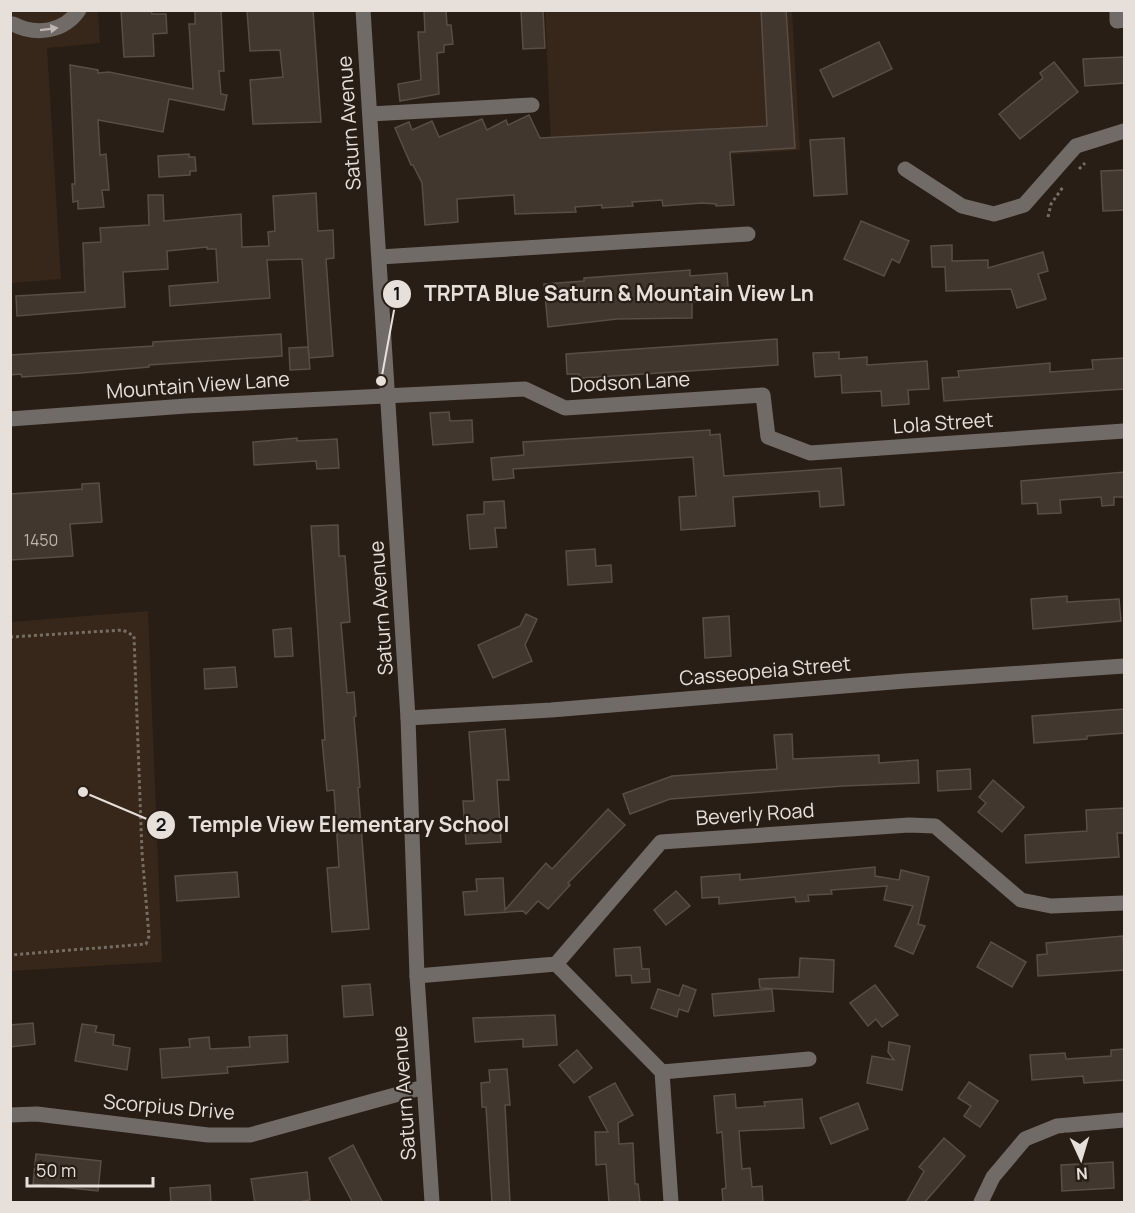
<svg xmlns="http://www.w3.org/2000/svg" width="1135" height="1213" font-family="Manrope,sans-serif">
<rect width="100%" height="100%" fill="#281e15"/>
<g fill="#36271a">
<polygon points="11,11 98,11 100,43 47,48 61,279 11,283"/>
<polygon points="545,11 792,11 800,150 552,166"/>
<polygon points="148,611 162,962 11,971 11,622"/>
</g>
<g fill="#42372e" stroke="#594d44" stroke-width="1.5">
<polygon points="121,10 151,10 152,14 166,14 167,33 153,34 154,56 124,57"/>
<polygon points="195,10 221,10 224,71 219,71 221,94 227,95 224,110 169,99 163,132 98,120 100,155 106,154 109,190 102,190 104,207 78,209 78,201 73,202 72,184 75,184 70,65 98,70 98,73 109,72 193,89 189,24 195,24"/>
<polygon points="247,10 313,10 321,122 253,124 250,80 283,77 280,50 250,51"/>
<polygon points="424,10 446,10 447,25 451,25 453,44 444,45 444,52 437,53 439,94 400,101 398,84 421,80 418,32 425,32"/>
<polygon points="521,10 543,10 545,48 523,49"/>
<polygon points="761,10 786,10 795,148 730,152 734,205 716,206 716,204 702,203 663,206 662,200 632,202 633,206 602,208 602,205 575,207 576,212 515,214 514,195 457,199 458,222 425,225 422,183 413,165 411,165 395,128 409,122 412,130 432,121 439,137 482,119 487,130 506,120 508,125 529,115 540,138 767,126"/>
<polygon points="879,42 892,69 833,97 820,70"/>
<polygon points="1125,57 1125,83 1085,86 1083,59"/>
<polygon points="1054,62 1078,92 1020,139 999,114 1043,78 1040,73"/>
<polygon points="844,138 847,194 814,196 810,140"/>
<polygon points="189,154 189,157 195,157 196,171 190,171 190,175 159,177 158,156"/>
<polygon points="1125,170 1125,210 1103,211 1101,171"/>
<polygon points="316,193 318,231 333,230 334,258 326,259 333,356 309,358 302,259 267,260 270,298 170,306 169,286 218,282 216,249 207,249 207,247 167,251 168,269 123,272 125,307 17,316 16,296 85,292 83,243 101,242 100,228 149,225 148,195 163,195 164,221 241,214 242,247 269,246 268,232 275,231 273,196"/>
<polygon points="861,221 909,241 899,263 892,259 884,276 844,259"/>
<polygon points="952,245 952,261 988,260 988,268 1043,252 1048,271 1038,274 1046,299 1017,308 1011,289 946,291 945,267 932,267 931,246"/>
<polygon points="690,270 690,276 727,273 729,299 692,302 692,318 617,319 548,327 544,284 584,281 584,278"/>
<polygon points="281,334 282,356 149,365 149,367 81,373 22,377 21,374 10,375 10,355 153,346 153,342"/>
<polygon points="777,339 778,365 599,377 579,378 579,374 567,374 566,354"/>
<polygon points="308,347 310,369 290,370 289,348"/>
<polygon points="839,352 839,359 867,357 867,365 927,361 929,389 908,390 909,404 882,406 881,391 842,393 841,375 815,377 813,353"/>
<polygon points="1125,358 1125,389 944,401 942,378 959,377 958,371 1050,363 1050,372 1093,369 1092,360"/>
<polygon points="449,412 450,421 472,420 473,442 433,445 430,413"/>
<polygon points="710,430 710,435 720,434 724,476 841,468 844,505 820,507 819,491 733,497 735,526 681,530 679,497 696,496 693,457 513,469 514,478 493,480 491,458 524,455 523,442"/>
<polygon points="297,438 297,441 337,439 339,468 317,469 316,461 254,465 253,442"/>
<polygon points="1125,472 1125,497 1114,497 1114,505 1102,506 1101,497 1060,500 1061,513 1038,514 1037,503 1022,504 1021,481"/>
<polygon points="99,483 102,522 70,524 73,556 10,560 10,494 82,489 82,484"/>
<polygon points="504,501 506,528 495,528 497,547 470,549 467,515 484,514 484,502"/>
<polygon points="338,525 339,556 345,556 350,622 341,623 347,693 354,692 356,716 354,717 360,787 358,788 369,929 332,932 327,868 339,867 334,790 327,791 322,740 325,740 311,526"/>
<polygon points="595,549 596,566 611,565 612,582 568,585 566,551"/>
<polygon points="1067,596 1067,602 1119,599 1121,621 1033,629 1031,599"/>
<polygon points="526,614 537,619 525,645 532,661 493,678 478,645 520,626"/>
<polygon points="729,616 731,656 705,658 703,618"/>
<polygon points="291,628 293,656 275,657 273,630"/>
<polygon points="235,667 237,687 205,689 204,669"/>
<polygon points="1125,709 1125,733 1087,736 1087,739 1034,743 1032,716"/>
<polygon points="505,729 509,780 497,780 501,842 466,844 463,801 474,801 469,732"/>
<polygon points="792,734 793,759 879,755 879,763 918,760 919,783 843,786 670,799 630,814 623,794 672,776 777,769 774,735"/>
<polygon points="970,769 971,789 938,791 937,771"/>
<polygon points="993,780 1024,807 1002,832 978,812 986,803 979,797"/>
<polygon points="1125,808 1125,833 1117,833 1119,857 1026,863 1025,835 1087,831 1086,810"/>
<polygon points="608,809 625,825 568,883 570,885 548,909 538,901 526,914 523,911 465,915 463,892 477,891 476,879 503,878 505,910 546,863 552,869"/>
<polygon points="875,867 875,876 899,880 901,870 929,877 918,924 925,926 913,954 895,946 913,906 884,900 887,886 831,890 832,894 808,895 809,901 796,902 795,897 719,904 719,897 702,898 701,877 740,874 740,880"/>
<polygon points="237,872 239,897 177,901 175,876"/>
<polygon points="676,891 690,906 666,925 654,910"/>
<polygon points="1123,936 1125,970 1038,976 1037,955 1047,954 1046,943"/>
<polygon points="991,942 1026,962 1012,987 977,967"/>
<polygon points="640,947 642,969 649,969 650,982 632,983 631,975 616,976 614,949"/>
<polygon points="800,958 834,960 833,992 760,988 759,979 799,977"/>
<polygon points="370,984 373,1015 344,1017 342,986"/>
<polygon points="683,985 696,990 688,1012 679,1009 677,1017 651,1008 658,989 679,996"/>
<polygon points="875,985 898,1015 882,1027 876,1019 868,1026 850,1003"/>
<polygon points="772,989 774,1011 714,1016 712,994"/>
<polygon points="555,1015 557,1045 523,1047 523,1039 475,1042 473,1018"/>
<polygon points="33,1023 35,1044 10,1047 10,1025"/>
<polygon points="82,1024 97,1026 95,1032 114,1035 113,1045 130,1048 127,1070 75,1061"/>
<polygon points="287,1035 288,1062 227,1067 228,1073 162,1078 160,1049 190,1047 189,1039 209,1037 210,1049 250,1047 249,1037"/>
<polygon points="889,1042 910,1046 902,1090 867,1083 872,1056 894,1060 888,1052"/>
<polygon points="1125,1049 1125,1080 1084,1083 1083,1076 1032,1080 1030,1055 1065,1053 1066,1059 1111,1056 1111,1050"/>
<polygon points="577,1050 592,1068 574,1083 559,1065"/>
<polygon points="507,1069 510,1105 505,1105 510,1203 492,1203 486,1107 482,1107 481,1083 490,1082 489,1070"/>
<polygon points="969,1082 998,1101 980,1127 964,1116 971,1106 958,1098"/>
<polygon points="615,1083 633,1115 618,1123 619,1144 633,1143 635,1184 638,1184 640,1203 609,1203 606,1164 596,1165 595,1132 608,1132 589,1097"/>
<polygon points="735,1094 736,1108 765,1106 764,1102 802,1099 804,1128 739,1131 742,1169 750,1168 752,1187 762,1186 763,1203 723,1203 722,1189 726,1188 722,1132 717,1133 714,1096"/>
<polygon points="858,1103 868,1129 831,1144 820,1118"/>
<polygon points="944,1138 965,1156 924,1203 906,1203 924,1171 919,1167"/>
<polygon points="353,1145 383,1203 353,1203 329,1158"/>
<polygon points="36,1154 101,1161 98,1191 33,1184"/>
<polygon points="1113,1162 1114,1188 1062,1191 1061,1165"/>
<polygon points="307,1172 310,1200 293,1203 255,1203 251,1179"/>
<polygon points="210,1185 211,1203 171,1203 170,1188"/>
</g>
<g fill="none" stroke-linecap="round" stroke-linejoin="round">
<g stroke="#766d65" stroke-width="3" stroke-dasharray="3 3" stroke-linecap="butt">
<polyline points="1079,169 1085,163"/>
<polyline points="1048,217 1051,204 1063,187"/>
<polyline points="10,637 123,630 134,636 142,853 149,936 146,944 10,955"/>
</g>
<g stroke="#716b67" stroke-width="15">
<polyline points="363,10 408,718 417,976 432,1202"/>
<polyline points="1117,10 1117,21 1124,20"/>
<path d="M13,24C36,36 64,32 79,10"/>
<polyline points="370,114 532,105"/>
<polyline points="905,169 962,206 994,214 1024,205 1076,146 1124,131"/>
<polyline points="380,257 748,234"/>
<polyline points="10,419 186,406 525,389 565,408 763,395 768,437 810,453 1124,431"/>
<polyline points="408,718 551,710 905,681 1124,666"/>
<polyline points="556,964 662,1072 671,1202"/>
<polyline points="417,976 556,964 661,842 909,825 935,826 1021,900 1051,906 1124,903"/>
<polyline points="662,1072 809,1059"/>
<polyline points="10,1115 37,1114 208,1135 250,1135 424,1087"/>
<polyline points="981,1202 993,1177 1025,1139 1057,1126 1124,1120"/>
</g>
</g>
<defs><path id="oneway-solid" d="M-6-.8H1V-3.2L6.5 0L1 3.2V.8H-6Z" transform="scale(1.5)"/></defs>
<use fill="#beb6b2" href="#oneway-solid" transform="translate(49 29) rotate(-7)"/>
<g text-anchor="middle" stroke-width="4.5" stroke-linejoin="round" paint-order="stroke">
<g font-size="16" fill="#beb5af">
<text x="41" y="546">1450</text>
</g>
<g font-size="20" fill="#e7dfda" stroke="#281e15">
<text transform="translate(349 123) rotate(-94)" y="7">Saturn Avenue</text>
<text transform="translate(630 382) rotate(-3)" y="7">Dodson Lane</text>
<text transform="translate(198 385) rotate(-4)" y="7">Mountain View Lane</text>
<text transform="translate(943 423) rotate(-4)" y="7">Lola Street</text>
<text transform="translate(381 608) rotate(-94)" y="7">Saturn Avenue</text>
<text transform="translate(765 671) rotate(-5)" y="7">Casseopeia Street</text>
<text transform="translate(755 814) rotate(-4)" y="7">Beverly Road</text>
<text transform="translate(404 1093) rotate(-94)" y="7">Saturn Avenue</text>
<text transform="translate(169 1107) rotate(5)" y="7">Scorpius Drive</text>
</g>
</g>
<path fill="none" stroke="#e7dfda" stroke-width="2" d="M381 381L397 294M83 792L161 825"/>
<g fill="#e7dfda" stroke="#281e15" stroke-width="2">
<circle cx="381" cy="381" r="6"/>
<circle cx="83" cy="792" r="6"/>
<circle cx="397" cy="294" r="15"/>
<circle cx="161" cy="825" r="15"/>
</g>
<g font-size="18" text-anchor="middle" font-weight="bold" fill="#111">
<text x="397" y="300">1</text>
<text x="161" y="831">2</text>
</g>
<g font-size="21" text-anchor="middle" font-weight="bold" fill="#e7dfda" stroke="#281e15" stroke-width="4.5" stroke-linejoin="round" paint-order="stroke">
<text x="619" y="301">TRPTA Blue Saturn &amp; Mountain View Ln</text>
<text x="349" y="832">Temple View Elementary School</text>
</g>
<rect width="1135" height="1213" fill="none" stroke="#e7dfda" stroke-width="24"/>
<g transform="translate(1081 1159) rotate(176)" stroke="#281e15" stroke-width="4.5" paint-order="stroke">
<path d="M0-4.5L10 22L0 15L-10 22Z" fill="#e7dfda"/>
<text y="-9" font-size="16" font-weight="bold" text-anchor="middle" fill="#e7dfda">N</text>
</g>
<path d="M27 1177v9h126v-9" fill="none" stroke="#e7dfda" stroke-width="3"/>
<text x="36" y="1177" font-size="18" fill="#e7dfda" stroke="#281e15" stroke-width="4.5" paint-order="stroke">50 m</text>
</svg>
